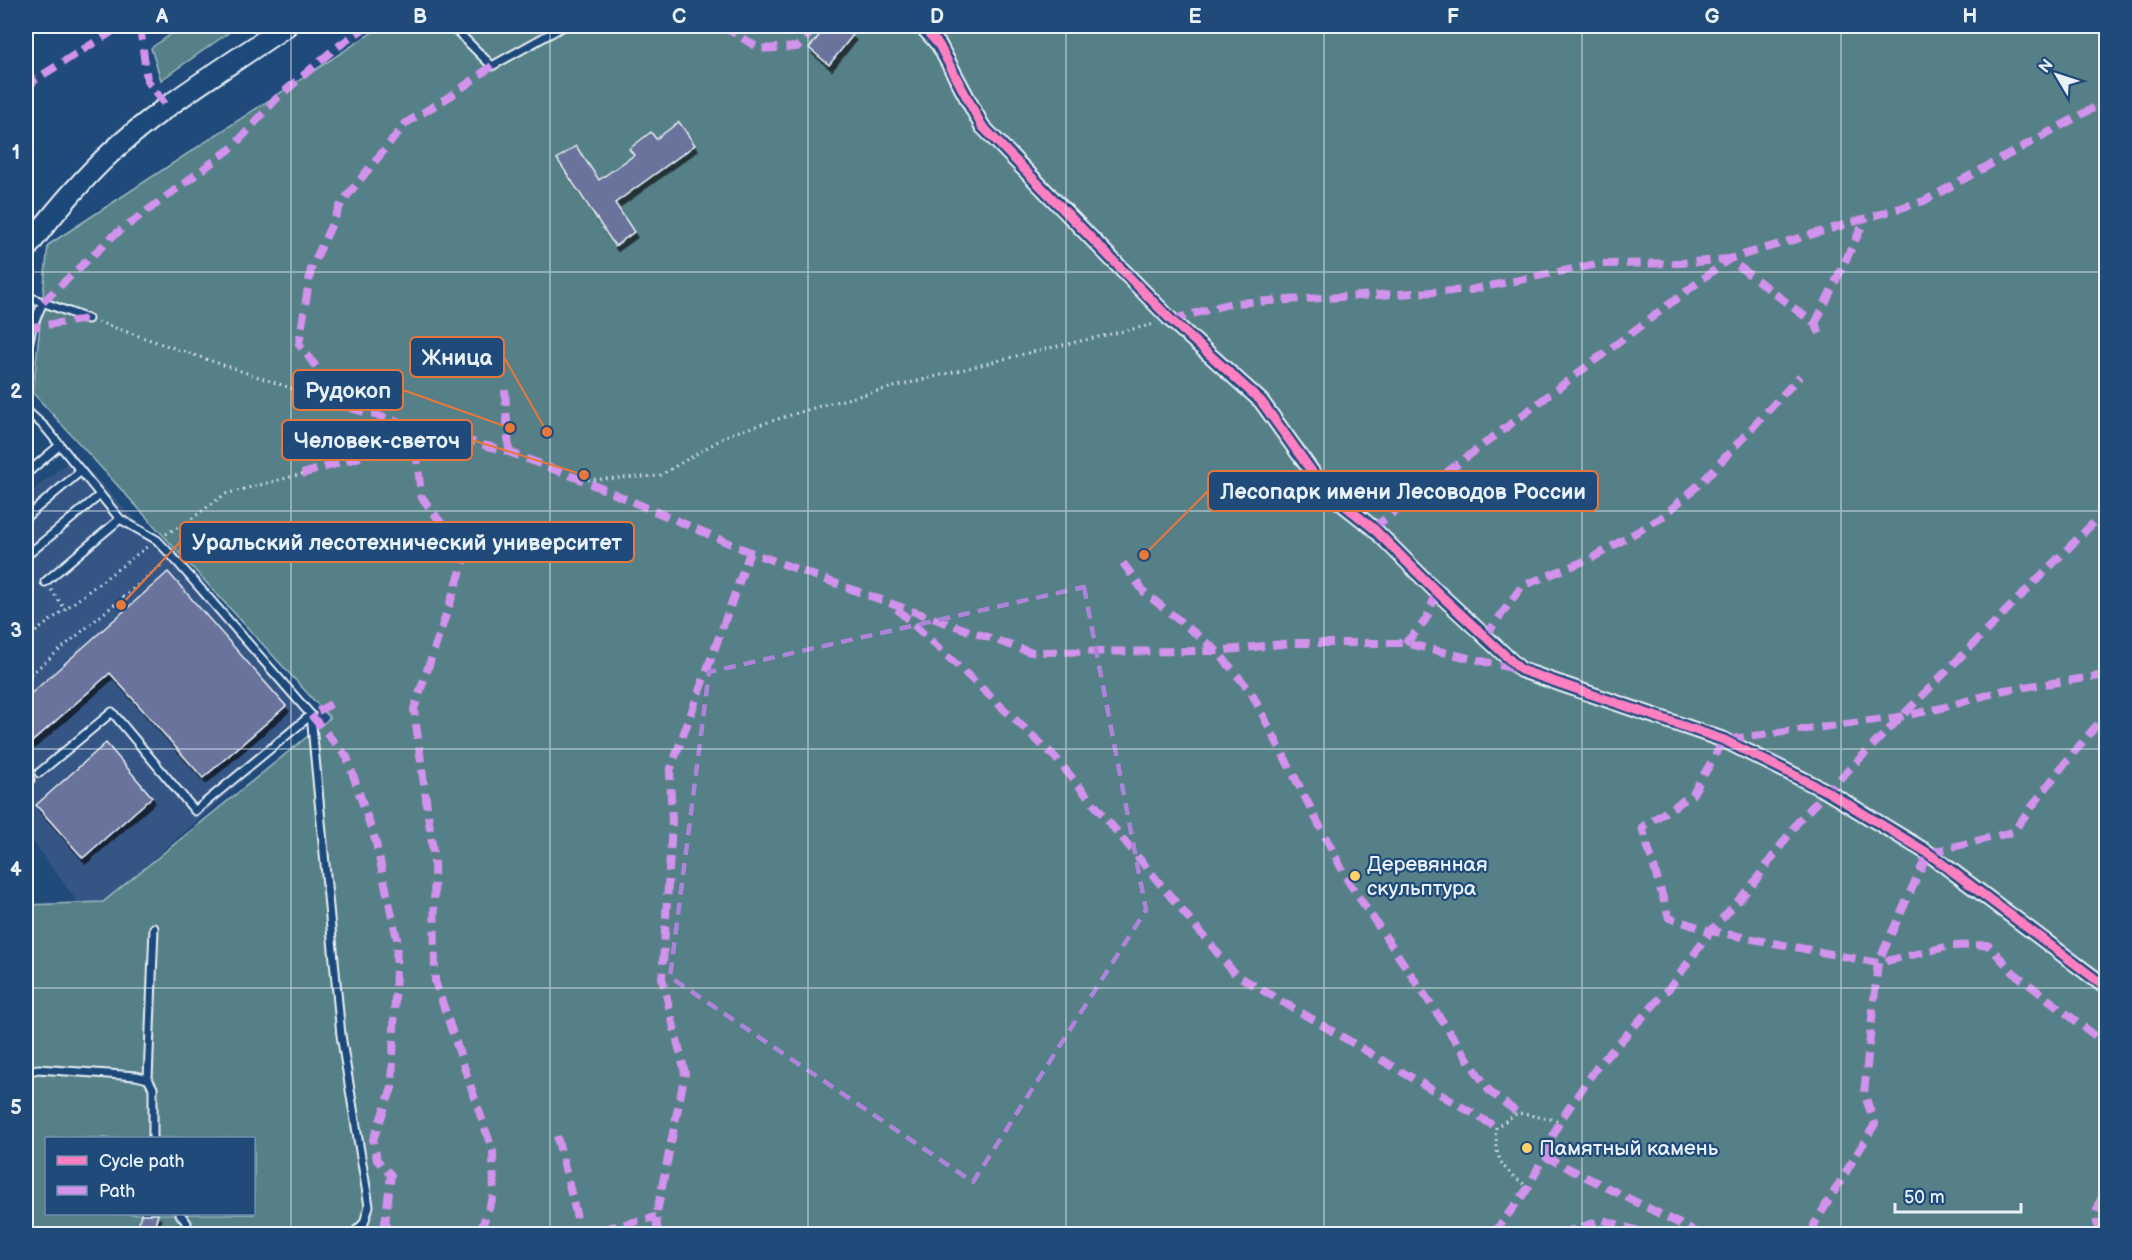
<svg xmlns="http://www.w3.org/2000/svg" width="2132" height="1260" font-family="'Balsamiq Sans',sans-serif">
<defs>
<filter id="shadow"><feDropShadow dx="3" dy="5.5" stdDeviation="0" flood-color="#0009"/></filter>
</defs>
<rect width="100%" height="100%" fill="#1f4a7a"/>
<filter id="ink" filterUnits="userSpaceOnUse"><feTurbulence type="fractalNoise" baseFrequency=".0167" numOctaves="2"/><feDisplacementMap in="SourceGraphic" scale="12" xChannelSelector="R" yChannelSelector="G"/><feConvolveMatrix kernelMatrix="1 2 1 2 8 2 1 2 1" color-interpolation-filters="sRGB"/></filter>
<g filter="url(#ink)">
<polygon fill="#355684" points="75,456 319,714 88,916 26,832 26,496"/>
<g fill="#568087" stroke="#9fb8c0" stroke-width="1.5" fill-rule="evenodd">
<polygon points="183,26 238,26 161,80 151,48"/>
<path d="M379,26H2106V1234H26V905L103,902L330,718L33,393L48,245L370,34ZM46,1138H254V1214H46Z"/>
</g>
<g fill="#69739c" stroke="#e8f1f8" stroke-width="1.5" filter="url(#shadow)">
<polygon points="827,26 841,26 853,35 829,65 809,48"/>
<polygon points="679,122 695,145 615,203 634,232 615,246 557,159 576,146 599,180 634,155 629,149 651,132 656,139"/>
<polygon points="168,572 286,706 203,778 110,673 26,747 26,698"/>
<polygon points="106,743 152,797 83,858 36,805"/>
<polygon points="141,1214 158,1214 154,1230 138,1227"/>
</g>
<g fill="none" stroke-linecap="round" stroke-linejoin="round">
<g stroke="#e8f1f8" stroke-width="11">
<g id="service">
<polyline points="452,26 492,66 564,26"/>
<polyline points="26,296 88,319"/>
<polyline points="26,355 32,327 43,302"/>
<polyline points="26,410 45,427 120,519 157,540 172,556 311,715 341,1035 369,1206 364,1223 353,1234"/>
<polyline points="26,474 60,445"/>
<polyline points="26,517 81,471"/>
<polyline points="26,556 100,495"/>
<polyline points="45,582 120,519"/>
<polyline points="39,773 112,712 195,811 311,715"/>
<polyline points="26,784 30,780"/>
<polyline points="26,1072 38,1069 136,1076 148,1079 153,1088 153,1138"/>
<polyline points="148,1079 154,928"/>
<polyline points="180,1214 187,1223 184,1234"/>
</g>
</g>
<g stroke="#e8f1f8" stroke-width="18">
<polyline id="minor" points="922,26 939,45 982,126 1171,320 1261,401 1325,490 1373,528 1435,590 1521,670 1724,740 1828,792 1928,853 2106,987"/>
</g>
<g stroke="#e8f1f8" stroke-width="24">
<path id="secondary" d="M26,249C49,219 74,189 101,162C155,109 224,69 286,26"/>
</g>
<g stroke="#e8f1f8" stroke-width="3" stroke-dasharray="1.5 4.5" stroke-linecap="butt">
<polyline points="98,322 346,407"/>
<polyline points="582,480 659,476 730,434 823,405 1032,352 1155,324"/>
<polyline points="166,534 186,523 225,494 302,474"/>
<polyline points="51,590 66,610"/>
<polyline points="26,639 148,546"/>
<polyline points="26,678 164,563"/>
<path d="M1529,1187C1501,1169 1495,1161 1496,1127L1518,1113L1560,1121"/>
</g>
<use href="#service" stroke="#1f4a7a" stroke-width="7"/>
<use href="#minor" stroke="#1f4a7a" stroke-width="14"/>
<use href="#secondary" stroke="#1f4a7a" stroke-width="20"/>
<g stroke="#d193ec" stroke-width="8" stroke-dasharray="15 8" stroke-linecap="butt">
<polyline points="140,26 147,80 167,107"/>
<polyline points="723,26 760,49 797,47 817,26"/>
<polyline points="492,66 452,95 406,123 342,202 311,269 299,344 346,407 509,452 582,480 750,552 892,604 1030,652 1217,651 1292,643 1405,643 1516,669"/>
<polyline points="26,89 36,79 121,26"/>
<polyline points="43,302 113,236 233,147 277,98 333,50 367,26"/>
<polyline points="1171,320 1232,303 1470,290 1597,264 1682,263 1729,259 1815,324 1823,339"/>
<polyline points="1815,324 1866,218"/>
<polyline points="26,331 32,327 88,319"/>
<polyline points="505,390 509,452"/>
<polyline points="414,426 421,496 466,556 414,709 434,859 435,981 493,1152 494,1195 479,1234"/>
<polyline points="302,474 387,449 414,426"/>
<polyline points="1373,528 1729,259 1924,201 2106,101"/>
<polyline points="1123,563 1144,592 1217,651 1251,692 1348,881 1490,1092 1518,1113"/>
<polyline points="897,609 1054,756 1235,974 1496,1127"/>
<polyline points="1485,637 1522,586 1592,558 1661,518 1703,481 1800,376"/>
<path d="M1405,643C1424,624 1431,617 1435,590"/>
<polyline points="2106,675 2004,690 1942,708 1899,717 1724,740 1692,795 1642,827 1669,918 1711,931 1878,963 1950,946 1988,945 2014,973 2106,1044"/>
<polyline points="331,704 311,715 347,757 376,843 397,939 392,1088 373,1140 377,1160 391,1175 385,1224 379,1234"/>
<polyline points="557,1136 581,1234"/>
<polyline points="1544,1156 1700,1234"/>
<polyline points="385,1224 395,1234"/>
<polyline points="579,1234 656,1217"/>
<polyline points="658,1234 656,1217 685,1073 662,978 672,824 670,771 750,552"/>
<polyline points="1493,1234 1529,1187 1560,1121 1597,1067 1671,986 1711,931 1753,884 1800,819 2106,510"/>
<polyline points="1560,1234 1603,1220 1648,1234"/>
<polyline points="1814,1234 1814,1225 1875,1124 1864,1093 1878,963 1928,853 2013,832 2061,768 2106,714"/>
<polyline points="2100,1234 2095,1215 2106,1186"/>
</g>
<g stroke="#1f4a7a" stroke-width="13">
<polyline id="cycleway" points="922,26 939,45 982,126 1171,320 1261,401 1325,490 1373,528 1435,590 1521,670 1724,740 1828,792 1928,853 2106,987"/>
</g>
<use href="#cycleway" stroke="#ff80c0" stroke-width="9"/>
</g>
</g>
<path fill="none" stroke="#ac85d9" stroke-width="4.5" stroke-dasharray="12 8" stroke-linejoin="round" d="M1084,587L1146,910L973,1182L670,977L709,672Z"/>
<path fill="none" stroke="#e8f1f8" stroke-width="1.5" stroke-opacity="0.55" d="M291,26V1234M550,26V1234M808,26V1234M1066,26V1234M1324,26V1234M1582,26V1234M1841,26V1234M26,272H2106M26,511H2106M26,749H2106M26,988H2106"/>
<g fill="#ffd166" stroke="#1f4a7a" stroke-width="2">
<circle cx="1355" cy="876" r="6"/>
<circle cx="1527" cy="1148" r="6"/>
</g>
<g text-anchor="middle" stroke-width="4.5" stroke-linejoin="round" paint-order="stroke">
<g font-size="21" fill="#e8f1f8" stroke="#1f4a7a" text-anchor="start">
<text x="1367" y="871">Деревянная<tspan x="1367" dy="24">скульптура</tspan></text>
<text x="1539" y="1155">Памятный камень</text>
</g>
</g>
<path fill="none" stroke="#e8773b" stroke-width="2" d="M547 432L504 357M510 428L403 390M584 475L472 440M1144 555L1208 491M121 605L180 542"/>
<g fill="#e8773b" stroke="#1f4a7a" stroke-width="2">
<circle cx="547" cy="432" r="6"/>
<circle cx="510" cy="428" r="6"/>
<circle cx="584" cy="475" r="6"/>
<circle cx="1144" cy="555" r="6"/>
<circle cx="121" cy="605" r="6"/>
</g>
<g fill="#1f4a7a" stroke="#e8773b" stroke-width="2">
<rect x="410" y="337" width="94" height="40" rx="6"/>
<rect x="293" y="370" width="110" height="40" rx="6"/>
<rect x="282" y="420" width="190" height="40" rx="6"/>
<rect x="1208" y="471" width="390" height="40" rx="6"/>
<rect x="180" y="522" width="454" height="40" rx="6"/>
</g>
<g font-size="22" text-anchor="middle" font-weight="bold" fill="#e8f1f8">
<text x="457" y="365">Жница</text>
<text x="348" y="398">Рудокоп</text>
<text x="377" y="448">Человек-светоч</text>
<text x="1403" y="499">Лесопарк имени Лесоводов России</text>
<text x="407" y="550">Уральский лесотехнический университет</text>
</g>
<rect width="2132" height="1260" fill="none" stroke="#1f4a7a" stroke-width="66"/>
<rect x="45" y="1137" width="210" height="78" fill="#1f4a7a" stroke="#6f8dac" stroke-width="1.5"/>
<rect x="57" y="1156" width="30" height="9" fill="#ff80c0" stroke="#6f8dac" stroke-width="1.5"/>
<text x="99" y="1167" font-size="18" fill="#e8f1f8">Cycle path</text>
<rect x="57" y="1186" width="30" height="9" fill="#d193ec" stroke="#6f8dac" stroke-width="1.5"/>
<text x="99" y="1197" font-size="18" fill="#e8f1f8">Path</text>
<g transform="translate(2057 75) rotate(309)" stroke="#1f4a7a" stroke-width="4.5" paint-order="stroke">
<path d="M0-4.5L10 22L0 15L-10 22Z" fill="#e8f1f8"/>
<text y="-9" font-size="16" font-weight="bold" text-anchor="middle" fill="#e8f1f8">N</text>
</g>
<path d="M1895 1203v9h126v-9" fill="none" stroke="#e8f1f8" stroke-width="3"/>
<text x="1904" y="1203" font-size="18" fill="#e8f1f8" stroke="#1f4a7a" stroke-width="4.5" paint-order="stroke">50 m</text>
<rect x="33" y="33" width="2066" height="1194" fill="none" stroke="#e8f1f8" stroke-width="2"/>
<g font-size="20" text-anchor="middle" font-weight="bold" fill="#e8f1f8">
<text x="162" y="23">A</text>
<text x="420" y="23">B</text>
<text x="679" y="23">C</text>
<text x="937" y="23">D</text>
<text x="1195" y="23">E</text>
<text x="1453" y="23">F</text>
<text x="1712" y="23">G</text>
<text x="1970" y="23">H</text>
<text x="16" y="159">1</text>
<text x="16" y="398">2</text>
<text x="16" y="637">3</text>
<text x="16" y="876">4</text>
<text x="16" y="1114">5</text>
</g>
</svg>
